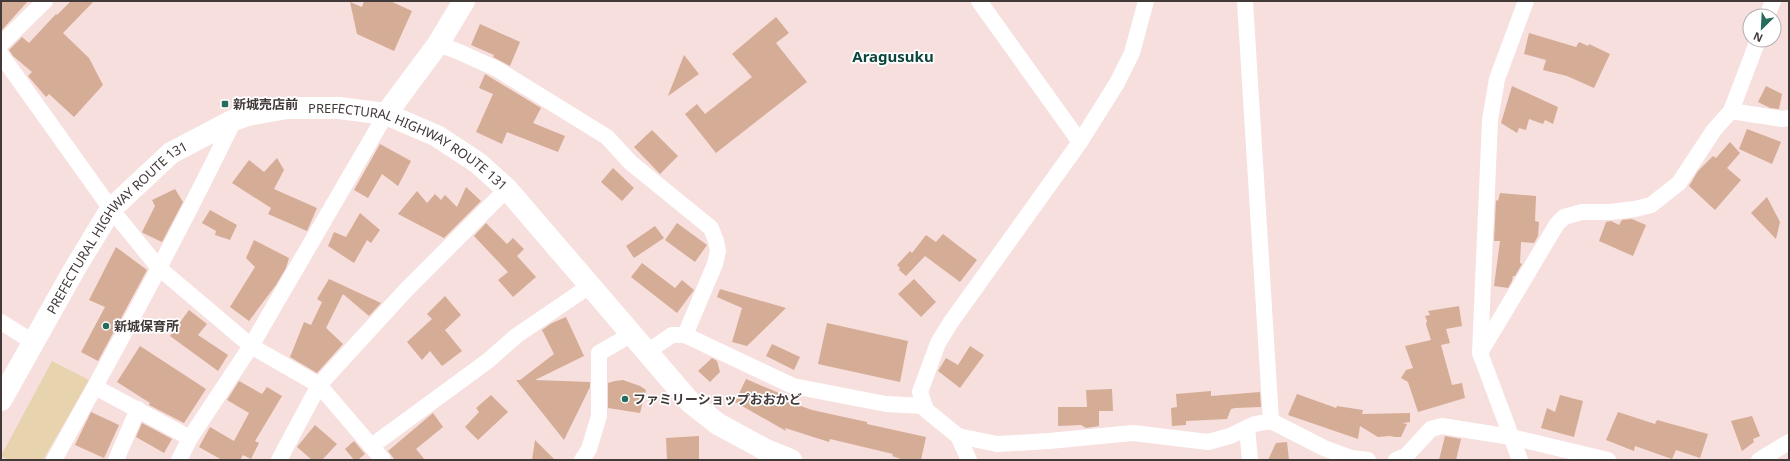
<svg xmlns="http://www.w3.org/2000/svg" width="1790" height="461" font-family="'Noto Sans','Noto Sans JP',sans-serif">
<rect width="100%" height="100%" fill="#f7dfde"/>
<polygon fill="#e7d3ae" points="52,361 89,380 43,460 9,460 1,456"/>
<g fill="#d5ac95">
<polygon points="1,1 28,1 1,31"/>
<polygon points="71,1 94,1 63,33 89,58 103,85 74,117 49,94 46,97 28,76 32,72 13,56 9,50 22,37 29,43 56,14 57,15"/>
<polygon points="364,1 390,1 412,11 394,51 357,34 350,2 362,7"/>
<polygon points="776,17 789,33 776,43 807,82 716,153 685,114 697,104 705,114 752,77 732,54"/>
<polygon points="480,24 520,42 510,66 493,57 494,55 471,45"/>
<polygon points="1529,33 1576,47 1579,42 1588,46 1589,44 1610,54 1594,88 1567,76 1543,70 1546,60 1524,54"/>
<polygon points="684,55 699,74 668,96"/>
<polygon points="485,74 541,108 533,123 565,136 558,152 507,132 502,144 476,132 493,94 479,88"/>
<polygon points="1512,86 1558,107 1553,124 1545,120 1543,124 1529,119 1526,130 1519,128 1517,133 1501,123"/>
<polygon points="1766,86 1782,94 1779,109 1770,108 1758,102"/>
<polygon points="1747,129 1781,142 1772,164 1739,149"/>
<polygon points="652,130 678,156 660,174 634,147"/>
<polygon points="1730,142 1740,153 1727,168 1741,180 1715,210 1689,186 1698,171 1713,156 1716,158"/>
<polygon points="380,144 411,161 398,186 382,174 368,198 354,190"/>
<polygon points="277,158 284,170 274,189 317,208 307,231 268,214 271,208 232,183 249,160 264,172"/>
<polygon points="613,168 634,188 622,201 601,182"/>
<polygon points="466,187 481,201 444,238 398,214 417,191 427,203 435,194 441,200 445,195 457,207"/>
<polygon points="175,189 183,202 162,242 143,233 142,232 155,206 152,200"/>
<polygon points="1500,193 1536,196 1535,221 1539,222 1538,236 1534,243 1521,242 1520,263 1522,264 1515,276 1513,276 1512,281 1508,288 1494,286 1500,241 1494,241 1496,200 1498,201"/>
<polygon points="1767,197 1780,222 1776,239 1751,213"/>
<polygon points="210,210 237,225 230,240 215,235 216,231 202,223"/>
<polygon points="360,213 380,230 371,243 367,240 354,263 328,246 334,232 346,237"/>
<polygon points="1632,219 1646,225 1633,256 1599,241 1606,222 1611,221 1619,225 1622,220"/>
<polygon points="486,223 507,244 513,238 524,249 517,256 536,277 513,297 498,280 508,272 474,236"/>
<polygon points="677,223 707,245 695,262 665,240"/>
<polygon points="655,226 664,238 634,258 626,246"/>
<polygon points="943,234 977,260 960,282 925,256 906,276 899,270 900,268 897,265 910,251 912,253 926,235 936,242"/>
<polygon points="254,240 289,258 286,268 276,285 249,321 230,307 255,267 246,258"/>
<polygon points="116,247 147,270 98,361 81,352 105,307 89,300"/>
<polygon points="642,263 675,288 682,280 694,290 677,313 631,277"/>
<polygon points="329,279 381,303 369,316 343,294 326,328 343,344 317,373 290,357 304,322 311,325 322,302 317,299"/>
<polygon points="914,279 936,302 921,317 898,294"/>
<polygon points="720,289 786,308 747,346 732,342 742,308 717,297"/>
<polygon points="445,296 461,315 445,330 462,351 442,366 430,351 422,360 407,342 432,319 427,314"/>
<polygon points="1459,306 1462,326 1446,329 1450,343 1441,345 1452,385 1462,383 1465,398 1418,412 1408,382 1401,378 1406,370 1413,368 1405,346 1431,340 1426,324 1427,321 1425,316 1430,315 1428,311"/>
<polygon points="189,310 207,324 198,335 228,355 218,371 170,336"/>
<polygon points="566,317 584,356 535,380 590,382 590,387 564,440 516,380 520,380 554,354 542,330 552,323"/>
<polygon points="827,323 908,341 900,382 818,364"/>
<polygon points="772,344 800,357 794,370 766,356"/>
<polygon points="140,346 206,389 184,423 149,405 150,403 117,382"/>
<polygon points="970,346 984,355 960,388 938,371 946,358 958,365"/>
<polygon points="712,358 717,361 720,372 710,382 698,371"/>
<polygon points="746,379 786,396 784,400 812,410 867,422 867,424 926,437 921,460 904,460 892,456 893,454 830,439 829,442 785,428 786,431 735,402"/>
<polygon points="623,380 640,386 646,390 640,413 608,408 608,383 615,381"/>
<polygon points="239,381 262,394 267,387 282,396 255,441 259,443 251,459 243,455 240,460 222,460 199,447 210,427 234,441 249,413 227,400"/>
<polygon points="1112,389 1113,411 1099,411 1099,426 1086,428 1081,425 1058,426 1058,407 1087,407 1086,390"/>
<polygon points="1211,391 1211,396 1260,392 1261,407 1235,408 1231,409 1227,419 1186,421 1186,425 1172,426 1171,408 1177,407 1176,394"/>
<polygon points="1297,394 1336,408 1337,406 1363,410 1362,414 1410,413 1410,422 1402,423 1407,424 1401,437 1395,437 1390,436 1378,437 1360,426 1358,439 1288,415"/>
<polygon points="491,395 508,412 478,440 465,427 479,412 476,408"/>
<polygon points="1560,395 1583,401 1574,437 1541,428 1547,408 1555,412"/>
<polygon points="91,412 119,425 104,458 75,445"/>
<polygon points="1618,412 1655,424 1657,420 1708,434 1700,458 1676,450 1672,459 1635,446 1634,451 1606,440"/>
<polygon points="433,413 443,427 416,449 425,460 395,460 388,451"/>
<polygon points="1752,416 1760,436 1753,439 1754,442 1742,451 1731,421"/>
<polygon points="142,423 172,439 164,453 136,437"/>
<polygon points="315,425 337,444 322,460 312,460 297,447"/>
<polygon points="699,436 699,460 667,460 666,438"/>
<polygon points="1445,436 1461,439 1456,460 1439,460"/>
<polygon points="535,440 555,460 532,460"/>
<polygon points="354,441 365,454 358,460 354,460 345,449"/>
<polygon points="1287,442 1289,460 1268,460 1276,443"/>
</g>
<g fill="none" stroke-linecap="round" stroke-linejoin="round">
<g stroke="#fff" stroke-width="16">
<polyline points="979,1 1080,142"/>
<polyline points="1245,1 1271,421"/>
<polyline points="1767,16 1773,1"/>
<polyline points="1,44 45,1"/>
<polyline points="438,44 457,51 497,69 607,137 631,163 711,228 716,241 718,251 715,264 685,335"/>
<polyline points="1,55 111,209 159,268 251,346 319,385 383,460"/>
<polyline points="1731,111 1782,119 1789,118"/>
<polyline points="1,322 33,342"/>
<polyline points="1481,351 1557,224 1564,217 1582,212 1610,212 1635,209 1651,205 1679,183 1714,130 1731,111 1758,40"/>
<polyline points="647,352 672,335 685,335 793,386 886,404 924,406"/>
<polyline points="95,387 190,438"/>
<polyline points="1247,428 1250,460"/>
<polyline points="958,436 997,444 1049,441 1133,433 1208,442 1230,436 1255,424 1271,421 1324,448 1351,458 1368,460"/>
<polyline points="373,445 489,360 516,336 591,285"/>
<path d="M54,460C117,348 178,236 234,120"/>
<polyline points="116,460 138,409"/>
<polyline points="179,460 190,438 251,346 386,114"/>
<polyline points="279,460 319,385 406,290 507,189"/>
<polyline points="582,460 589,449 599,416 599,353 632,334"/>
<polyline points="969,460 958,436 926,410 920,392 938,343 951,322 1080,142 1117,83 1132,53 1146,1"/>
<polyline points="1396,460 1406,456 1431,429 1442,426 1511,437 1608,460"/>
<polyline points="1520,460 1480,353 1490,120 1497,79 1526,1"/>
<polyline points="1759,460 1789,442"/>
</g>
<g stroke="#fff" stroke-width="22">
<polyline points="386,114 438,44 464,1"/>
<path id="s1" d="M1,400L74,270L111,209L171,153L234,120L248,115L287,108H339L386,114L437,136L478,163L507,189L690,402L718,424L766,450L791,460"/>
</g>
</g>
<g fill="#266b5d" stroke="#fff" stroke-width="1.5">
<rect x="221" y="100" width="8" height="8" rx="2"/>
<circle cx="106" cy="326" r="4"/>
<circle cx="625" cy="399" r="4"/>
</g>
<g text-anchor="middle" stroke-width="3.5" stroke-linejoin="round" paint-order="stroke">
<g font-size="13" font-weight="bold" fill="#423939" stroke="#fff" text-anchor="start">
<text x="233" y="109">新城売店前</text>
<text x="114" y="331">新城保育所</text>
<text x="633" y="404">ファミリーショップおおかど</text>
</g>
<g font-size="13" fill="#423939" stroke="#fff">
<text dy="5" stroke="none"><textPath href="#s1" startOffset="559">PREFECTURAL HIGHWAY ROUTE 131</textPath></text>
<text dy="5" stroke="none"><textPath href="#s1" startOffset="210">PREFECTURAL HIGHWAY ROUTE 131</textPath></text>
</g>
<g font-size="15" font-weight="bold" fill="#0c463c" stroke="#fff">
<text x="893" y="62">Aragusuku</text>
</g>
</g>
<rect width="1790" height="461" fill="none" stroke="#423939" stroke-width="4"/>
<g transform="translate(1762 28) rotate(204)"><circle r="19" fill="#ffffff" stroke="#b3b0b0"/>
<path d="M0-3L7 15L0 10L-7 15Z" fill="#266b5d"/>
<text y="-6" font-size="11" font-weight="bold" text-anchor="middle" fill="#423939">N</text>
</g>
</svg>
